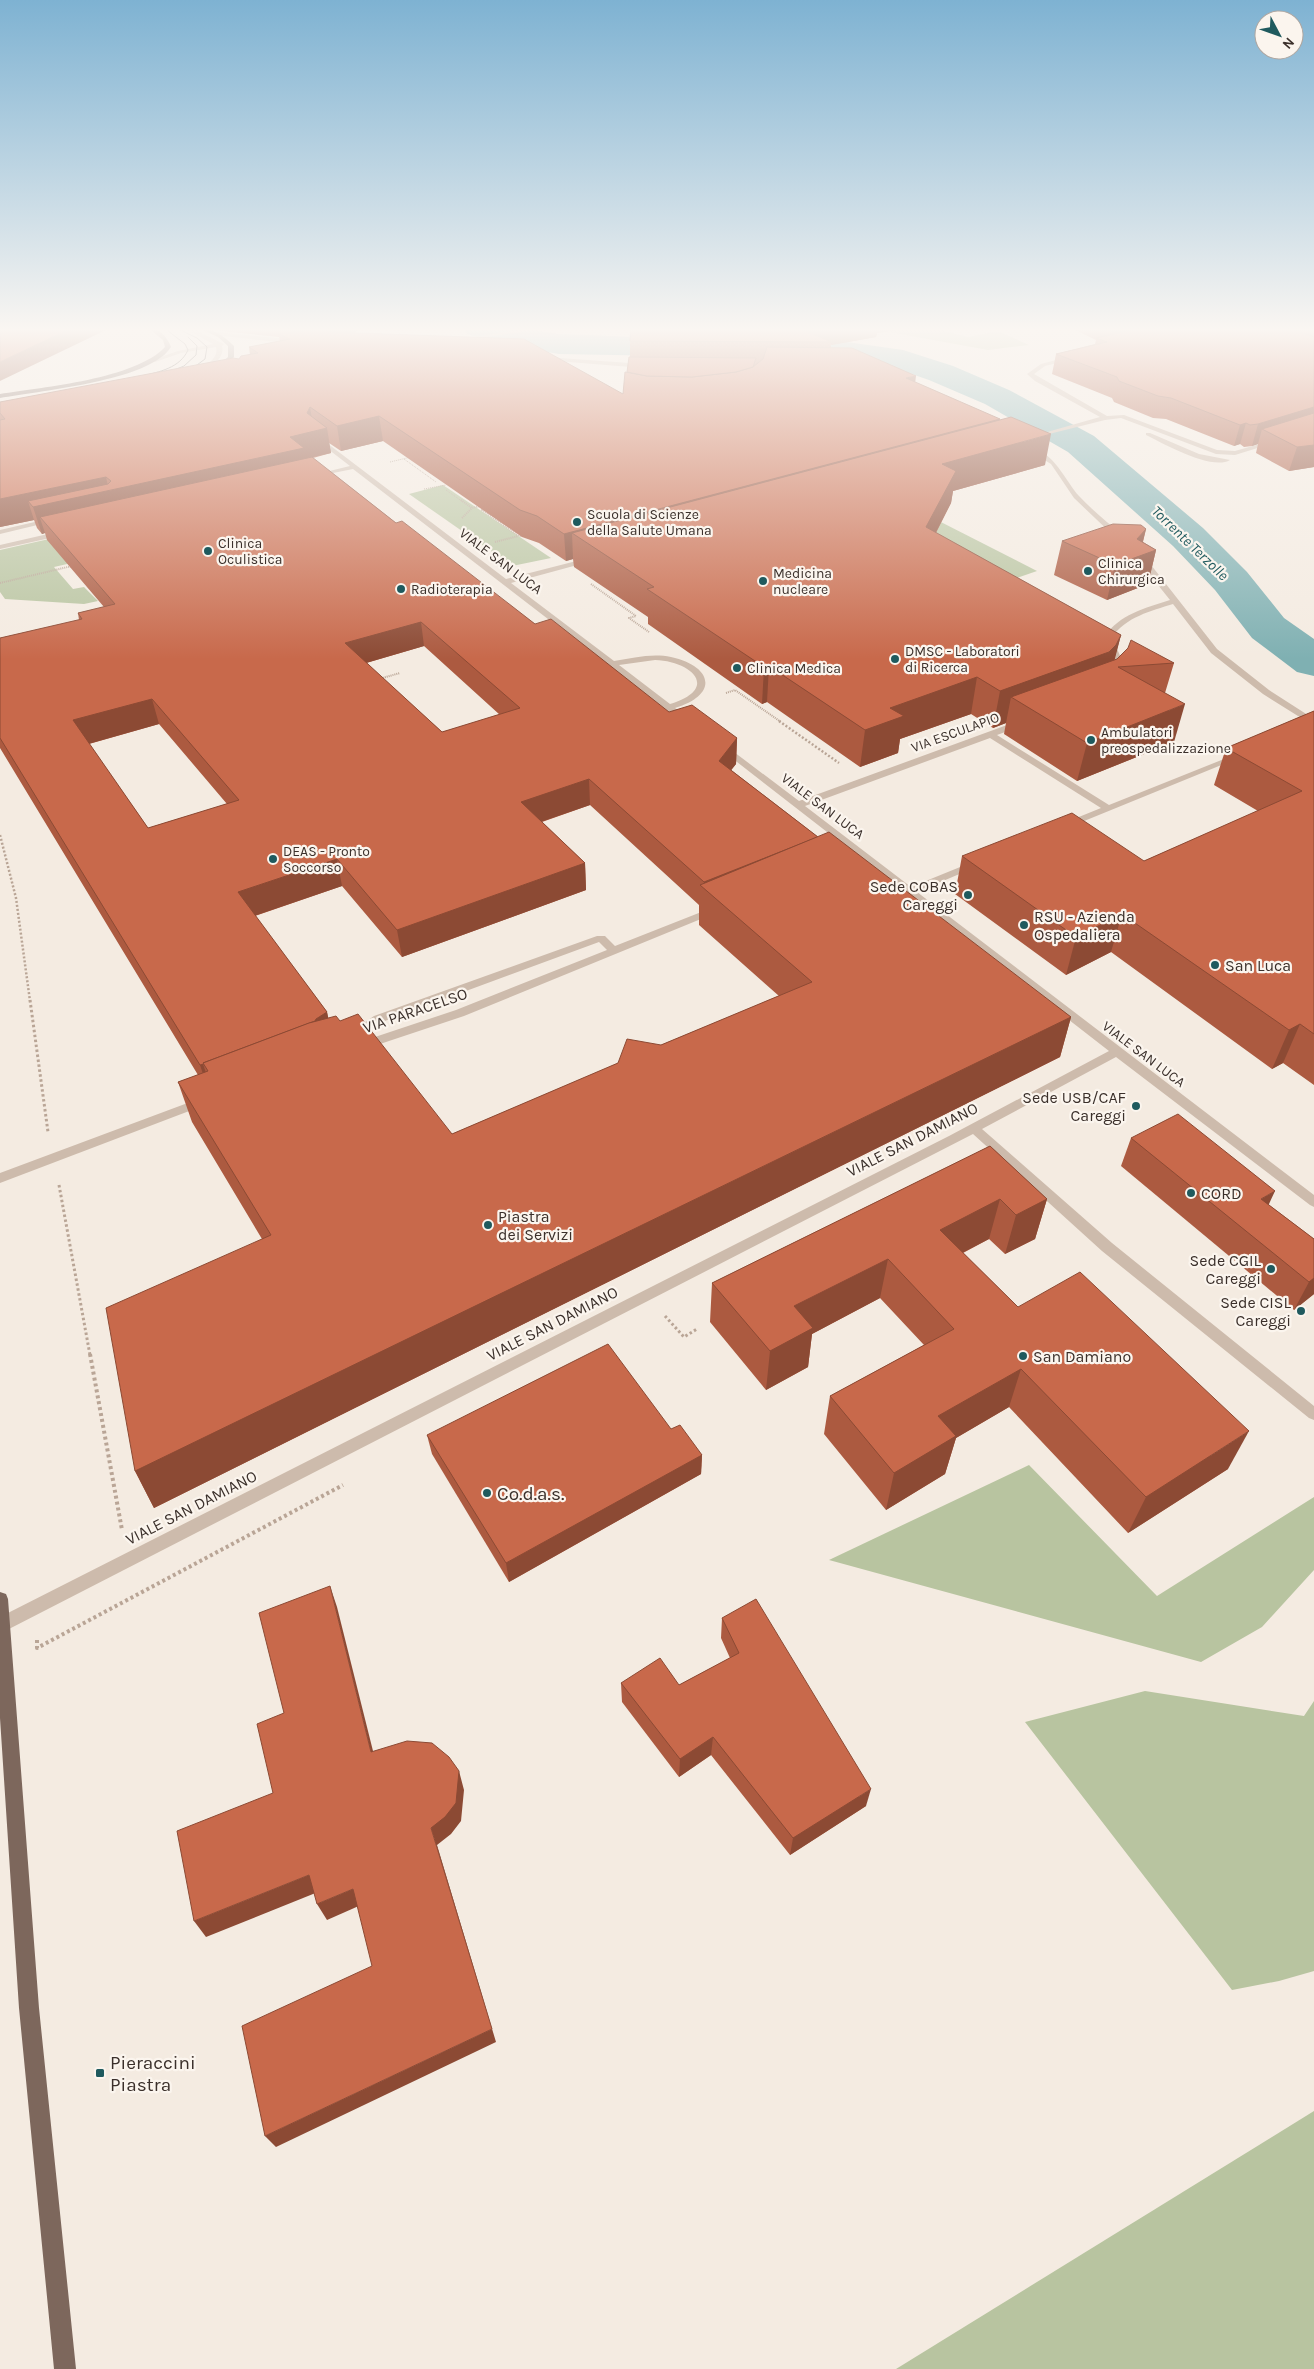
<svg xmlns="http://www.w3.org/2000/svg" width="1314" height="2369" font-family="Karla,sans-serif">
<rect width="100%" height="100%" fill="#f4ebe1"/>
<g fill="#b8c4a0">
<polygon points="884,327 928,327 968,337 998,331 1029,345 988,350 873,329"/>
<polygon points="330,476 357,498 54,567 73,589 84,587 98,601 84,604 5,599 0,592 0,550"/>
<polygon points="443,485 551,558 512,566 409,494"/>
<polygon points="933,518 1037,571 985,589 882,534"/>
<polygon points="1029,1465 1157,1596 1314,1497 1314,1570 1262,1627 1201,1662 829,1560"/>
<polygon points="1145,1691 1304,1716 1314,1701 1314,1971 1279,1981 1232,1990 1025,1722"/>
<polygon points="1314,2111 1314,2369 896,2369"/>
</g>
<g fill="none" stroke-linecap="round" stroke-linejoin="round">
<polygon fill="#7fb0b2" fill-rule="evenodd" points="462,327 513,327 559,334 636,337 826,339 903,350 953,366 1009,390 1094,436 1203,528 1247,572 1284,618 1314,639 1314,676 1297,672 1252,638 1215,590 1173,546 1068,452 985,404 929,380 897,369 826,359 559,354 506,345 467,334"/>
<g stroke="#b9a596" stroke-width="1" stroke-dasharray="1 1" stroke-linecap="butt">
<polyline points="392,327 398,330 400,336"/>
<polyline points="404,459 436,482"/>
<polyline points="390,462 411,457"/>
<polyline points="424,489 446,485"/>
<polyline points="446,490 463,502"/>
</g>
<g stroke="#b9a596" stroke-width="2" stroke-dasharray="1 1" stroke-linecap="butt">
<polyline points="461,500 472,508 480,506"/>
<polyline points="486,509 482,510 519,536 523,536"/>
<polyline points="462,518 472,508"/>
<polyline points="495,542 518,536"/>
<polyline points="0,583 72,566"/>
<polyline points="591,584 636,616 629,618 649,632"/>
<polyline points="379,679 400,673"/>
<polyline points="726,693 735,690 781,722"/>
</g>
<g stroke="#b9a596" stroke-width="2.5" stroke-dasharray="2 2" stroke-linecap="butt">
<polyline points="779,721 839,763"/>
<polyline points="0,835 16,898 30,1001"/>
</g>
<g stroke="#b9a596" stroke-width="3" stroke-dasharray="2.5 2.5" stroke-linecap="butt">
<polyline points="30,1000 48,1132"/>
<polyline points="59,1185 90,1355"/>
<polyline points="665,1316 684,1337 697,1329"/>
</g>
<g stroke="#b9a596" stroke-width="4" stroke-dasharray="3 3" stroke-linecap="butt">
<polyline points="90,1354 122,1530"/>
<polyline points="37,1640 37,1648 343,1485"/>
</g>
<g fill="#cdbbac" fill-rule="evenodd">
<path d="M182,327H189L224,344L222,346C225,357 213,366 204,371L199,370C207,364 219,358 216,347L181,353L155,362L152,360L178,351L213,344Z"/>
<polygon points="538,327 552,327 463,341 460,339"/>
<polygon points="215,332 297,340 300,342 297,344 213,335"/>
<polygon points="1071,356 1073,359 1045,366 1034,374 1107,416 1124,415 1217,450 1235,451 1274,440 1277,442 1235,455 1216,454 1121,418 1105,420 1033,438 1033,436 1100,417 1035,381 1027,374 1041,364"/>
<polygon points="546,357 643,364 646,366 643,368 544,360"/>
<path d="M1146,433H1150L1199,454L1230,460C1212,471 1164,444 1146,435Z"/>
<path d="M315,437H319L506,579L592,557V561L511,583L614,661C633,658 652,653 671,657C712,666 720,694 675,708L690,719V723H684L665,709L353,469L313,477V475L350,466L315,439ZM655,660C691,661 721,688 670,704L619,665Z"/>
<path d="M1030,449C1052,448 1066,482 1079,496C1092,510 1108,523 1123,535V539H1117L1074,498L1051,464L1030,451Z"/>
<polygon points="52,518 54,519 54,521 0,534 0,530"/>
<polygon points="61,531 64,531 64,535 0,549 0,545"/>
<path d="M1138,556H1144L1217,649L1269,690L1314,719V726L1263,694L1211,653L1173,604C1151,611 1126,617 1112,637L1124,665L1122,675H1116V665L1104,637C1120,614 1145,608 1170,600L1138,560Z"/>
<polygon points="1021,720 1024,721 1024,725 997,735 1109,805 1234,755 1241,757 1067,828 1064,827 1064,823 1101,808 990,738 805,806 911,887 970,863 976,863 976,867 917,892 1314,1195 1314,1207 1310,1205 1116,1057 982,1129 1112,1243 1314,1406 1314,1420 1309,1418 1102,1251 973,1134 9,1629 0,1630 0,1617 949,1136 1109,1051 719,748 726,746 799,801"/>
<polygon points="714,907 718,908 718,912 464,1016 368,1048 360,1048 358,1045 360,1042 456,1010 607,950 599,942 382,1022 358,1037 350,1037 348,1034 374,1016 597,936 605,936 615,946"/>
<polygon points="201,1098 207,1102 205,1105 0,1183 0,1173"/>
</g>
<g fill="#7d675c" fill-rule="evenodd">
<path d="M147,327C159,327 167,337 171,347C168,351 164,356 160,358C128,382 41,391 0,398V394C44,387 135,379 165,347L163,340Z"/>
<path d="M196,327C211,327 224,336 234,346V357L220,370L215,369L228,357V346L218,337Z"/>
<polygon points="0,1592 6,1594 8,1599 39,2008 76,2369 54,2369 19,2008 0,1718"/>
</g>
<g stroke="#3b302b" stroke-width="1">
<polyline points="174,327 197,338 207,347 205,359 189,371"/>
<polyline points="167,373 184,366 196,355 197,346 188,337"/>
<path d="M142,376C159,372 180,368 188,350L185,344L163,327"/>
</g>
</g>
<g fill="#ac5a40" fill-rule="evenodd">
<path d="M212,327H360L354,333L623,394L630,357V341L631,327H915L877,333L876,337L831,345V348L915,382L1000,420L1045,465L953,491L951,503L936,533L1121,635L1114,660L1174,663L1165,693L1174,742L1077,781L1004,734L1006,723L993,728L971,714L900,739L898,753L860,767L767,702L762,704L648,624V617L574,567L573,559L566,561L539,543L522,537L383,441L341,451L329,443L331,453L313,458L396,523L535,624L669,712L737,738L736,764L731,770L818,837L1071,1017L1060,1057L154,1508L135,1471L262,1239L192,1122L178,1082L198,1075L0,748V638L79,620L78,613L104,607L47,540L45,533L42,534L37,528L34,520L0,527V402L239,359L250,355L249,347L280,341L279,337L221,331ZM424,646L500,715L442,732L366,663ZM159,724L227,804L148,828L89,744ZM590,805L699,905V925L779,996L661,1045L452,1134L340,1021L328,1018L327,1012L255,916L342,886L402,957L586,890L585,863L542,822Z"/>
<polygon points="1069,327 1314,327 1314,467 1289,471 1256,453 1258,444 1252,446 1244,447 1240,444 1234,446 1166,419 1153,418 1114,402 1112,398 1052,374 1056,354 1095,344 1096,340"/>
<polygon points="1146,529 1143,542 1156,550 1148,584 1107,600 1054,575 1062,541"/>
<polygon points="1314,711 1314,1085 1283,1063 1272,1069 1111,952 1066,975 955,894 962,856 1144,861 1258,811 1214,785 1226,748"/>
<polygon points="1131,1138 1269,1205 1314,1239 1314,1294 1294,1310 1121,1166"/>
<polygon points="990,1146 1047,1199 1035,1239 1005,1254 989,1239 963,1253 1018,1307 1228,1469 1128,1533 1009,1407 956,1438 945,1474 886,1510 824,1434 830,1396 924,1345 880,1298 812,1334 808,1367 766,1390 710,1322 712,1283"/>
<polygon points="671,1429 702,1455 701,1474 509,1582 432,1454 427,1435"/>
<polygon points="722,1618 866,1806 790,1855 711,1755 679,1777 622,1702 621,1683 679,1685 730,1658 721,1638"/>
</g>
<g fill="#8c4a34">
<polygon points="74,327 107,327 108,329 0,381 0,362"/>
<polygon points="334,327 337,327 340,348 329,332"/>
<polygon points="345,327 360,327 347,340"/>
<polygon points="822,327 915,327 877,333 876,337 831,345 831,342 804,330"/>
<polygon points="1113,327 1199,327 1109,346"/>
<polygon points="916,376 913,400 906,378"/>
<polygon points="310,407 314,431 327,428 331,453 40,518 45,533 42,534 33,507 28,501 34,520 0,527 0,499 106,477 109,491 290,437 307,413"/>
<polygon points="1314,407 1314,424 1262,429 1258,444 1252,446 1258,424"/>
<polygon points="379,416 383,441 341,451 337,426"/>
<polygon points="1000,419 996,444 572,533 573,559 566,561 564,534"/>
<polygon points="1246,423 1240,444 1234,446 1240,425"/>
<polygon points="1051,434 1045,465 953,491 951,503 921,561 926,527 942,464"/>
<polygon points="1314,445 1314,467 1289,471 1297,447"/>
<polygon points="1146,529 1139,556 1156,550 1148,584 1107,600 1115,565"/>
<polygon points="421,622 424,646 349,668 345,643"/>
<polygon points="1121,635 1112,670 1011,697 1006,723 993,728 1000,691"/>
<polygon points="769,666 767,702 762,704 764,667"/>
<polygon points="977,677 971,714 900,739 898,753 860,767 865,730 890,708"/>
<polygon points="152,699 159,724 81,746 73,720"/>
<polygon points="1185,704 1174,742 1077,781 1087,743"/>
<polygon points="737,738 736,764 718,787 719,761"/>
<polygon points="589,779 590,805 523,828 521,802"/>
<polygon points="818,837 704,889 704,882"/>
<polygon points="337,859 342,886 245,919 238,892"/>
<polygon points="585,863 586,890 402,957 397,930"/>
<polygon points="1122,914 1111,952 1066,975 1076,937"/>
<polygon points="327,1012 333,1040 208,1071 316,1019"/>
<polygon points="1071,1017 1060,1057 154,1508 135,1471"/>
<polygon points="1300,1024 1283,1063 1272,1069 1289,1030"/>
<polygon points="203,1064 212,1091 209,1092 200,1065"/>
<polygon points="1275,1191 1262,1219 1261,1199"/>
<polygon points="1000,1199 989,1239 931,1269 940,1230"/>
<polygon points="1047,1199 1035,1239 1005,1254 1016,1215"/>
<polygon points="888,1259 880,1298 812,1334 808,1367 766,1390 770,1351 794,1306"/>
<polygon points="1314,1278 1314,1294 1294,1310 1309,1282"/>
<polygon points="1021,1369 1009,1407 956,1438 945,1474 886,1510 894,1473 938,1416"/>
<polygon points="1249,1431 1228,1469 1128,1533 1146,1497"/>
<polygon points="702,1455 701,1474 509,1582 506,1563"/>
<polygon points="330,1586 337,1607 378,1771 371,1752"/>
<polygon points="713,1737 711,1755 679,1777 680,1759"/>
<polygon points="459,1771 464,1790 461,1821 451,1834 437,1845 496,2042 276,2147 265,2136 492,2029 431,1828"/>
<polygon points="871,1789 866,1806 790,1855 793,1838"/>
<polygon points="309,1875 318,1892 206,1937 194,1921"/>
<polygon points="353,1889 361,1905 327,1920 317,1904"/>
</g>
<g fill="#c8694b" stroke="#8c4a34" fill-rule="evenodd">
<polygon points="0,327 74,327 0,362"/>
<polygon points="321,327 334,327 329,332 524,339 623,394 625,372 647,376 692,377 736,372 753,367 763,359 767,347 852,348 916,376 906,378 1000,419 564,534 537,516 520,510 379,416 337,426 310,407 307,413 327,428 290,437 304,448 33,507 28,501 108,484 111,481 106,477 0,499 0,420 5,419 0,413 0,402 233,358 239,359 241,356 258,353 249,347 290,339 279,334 320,329"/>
<polygon points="631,327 822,327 804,330 831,342 630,341"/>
<polygon points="1145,327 1288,327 1314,337 1314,407 1258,424 1250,425 1246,423 1240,425 1171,398 1158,396 1119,381 1117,377 1056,354 1107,342 1096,338"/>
<polygon points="1307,327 1314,327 1314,329"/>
<polygon points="629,357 756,358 753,367 736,372 692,377 647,376 627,372"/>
<polygon points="1314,413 1314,445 1297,447 1262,429"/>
<polygon points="1011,417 1051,434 942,464 956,471 926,527 1121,635 1116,645 1109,652 1000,691 977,677 890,708 904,716 865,730 769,666 764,667 647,589 654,587 572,533"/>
<path d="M312,457L396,523L402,521L535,624L551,619L669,712L692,705L737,738L719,761L818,837L704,882L589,779L521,802L585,863L397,930L337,859L238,892L327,1012L316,1019L315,1021L203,1063L204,1064L200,1065L0,738V638L82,619L78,613L115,604L40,517ZM421,622L520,708L442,732L345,643ZM152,699L239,800L148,828L73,720Z"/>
<polygon points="1113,524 1141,525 1146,529 1137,539 1156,550 1115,565 1062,541"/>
<polygon points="1131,640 1174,663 1118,667 1185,704 1087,743 1011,697 1117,659 1128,648"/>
<polygon points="1314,711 1314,1034 1300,1024 1289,1030 1122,914 1076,937 962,856 1072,813 1144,861 1302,791 1226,748"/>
<polygon points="829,832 1071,1017 135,1471 106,1308 271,1235 178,1082 208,1071 203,1063 309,1023 336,1016 340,1021 358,1014 452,1134 618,1063 627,1039 661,1045 812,982 700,885"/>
<polygon points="1178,1114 1275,1191 1261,1199 1314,1239 1314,1278 1309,1282 1131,1138"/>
<polygon points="990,1146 1047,1199 1016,1215 1000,1199 940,1230 1018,1307 1080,1272 1249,1431 1146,1497 1021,1369 938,1416 956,1436 894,1473 830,1396 954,1329 888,1259 794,1306 813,1328 770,1351 712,1283"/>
<polygon points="608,1344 671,1429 680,1425 702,1455 506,1563 427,1435"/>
<polygon points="330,1586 371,1752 407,1741 432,1743 449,1757 459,1771 456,1803 445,1817 431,1828 492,2029 265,2136 242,2026 372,1966 353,1889 317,1904 309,1875 194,1921 177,1831 273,1793 257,1724 284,1713 259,1613"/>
<polygon points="756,1599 871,1789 793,1838 713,1737 680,1759 621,1683 660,1658 679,1685 739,1653 722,1618"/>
</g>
<linearGradient id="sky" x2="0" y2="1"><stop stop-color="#7eb2d2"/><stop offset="0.5" stop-color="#faf6f2"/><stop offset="1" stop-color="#faf6f2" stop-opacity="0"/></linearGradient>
<rect width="1314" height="659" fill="url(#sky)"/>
<g fill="#1f5a5e" stroke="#fbf5ee" stroke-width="2">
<circle cx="577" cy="522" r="5"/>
<circle cx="208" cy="551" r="5"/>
<circle cx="1088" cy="571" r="5"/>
<circle cx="763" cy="581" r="5"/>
<circle cx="401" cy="589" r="5"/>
<circle cx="895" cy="659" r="5"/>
<circle cx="737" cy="668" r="5"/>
<circle cx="1091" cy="740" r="5"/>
<circle cx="273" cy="859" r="5"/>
<circle cx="968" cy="895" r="5"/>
<circle cx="1024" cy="925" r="5"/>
<circle cx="1215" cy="965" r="5"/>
<circle cx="1136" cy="1106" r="5"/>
<circle cx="1191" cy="1193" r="5"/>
<circle cx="488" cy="1225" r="5"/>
<circle cx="1271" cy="1269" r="5"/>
<circle cx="1301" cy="1311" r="5"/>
<circle cx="1023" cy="1356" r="5"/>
<circle cx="487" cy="1493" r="5"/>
<rect x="95" y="2068" width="10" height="10" rx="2.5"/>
</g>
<g text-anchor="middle" stroke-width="4.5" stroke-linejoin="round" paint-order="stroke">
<g font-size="14" fill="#3b302b" stroke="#fbf5ee" text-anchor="start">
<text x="587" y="519">Scuola di Scienze<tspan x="587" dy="16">della Salute Umana</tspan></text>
<text x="218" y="548">Clinica<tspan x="218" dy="16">Oculistica</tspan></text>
<text x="1098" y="568">Clinica<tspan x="1098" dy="16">Chirurgica</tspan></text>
<text x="773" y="578">Medicina<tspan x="773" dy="16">nucleare</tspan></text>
<text x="411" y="594">Radioterapia</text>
<text x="905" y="656">DMSC - Laboratori<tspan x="905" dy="16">di Ricerca</tspan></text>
<text x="747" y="673">Clinica Medica</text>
<text x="1101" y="737">Ambulatori<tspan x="1101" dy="16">preospedalizzazione</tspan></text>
<text x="283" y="856">DEAS - Pronto<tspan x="283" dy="16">Soccorso</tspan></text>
</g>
<g font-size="14" fill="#3b302b" stroke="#fbf5ee">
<text transform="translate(501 561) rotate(37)" y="5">VIALE SAN LUCA</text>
<text transform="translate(955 732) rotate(-20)" y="5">VIA ESCULAPIO</text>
<text transform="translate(823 806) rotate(37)" y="5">VIALE SAN LUCA</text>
<text transform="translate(1144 1054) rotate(37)" y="5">VIALE SAN LUCA</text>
</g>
<g font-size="15" font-style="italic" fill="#1f5a5e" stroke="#fbf5ee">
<text transform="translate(1190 543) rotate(44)" y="5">Torrente Terzolle</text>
</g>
<g font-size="16" fill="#3b302b" stroke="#fbf5ee" text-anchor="start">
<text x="958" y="892" text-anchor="end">Sede COBAS<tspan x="958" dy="18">Careggi</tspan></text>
<text x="1034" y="922">RSU - Azienda<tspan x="1034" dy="18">Ospedaliera</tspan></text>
<text x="1225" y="971">San Luca</text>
<text x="1126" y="1103" text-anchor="end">Sede USB/CAF<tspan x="1126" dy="18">Careggi</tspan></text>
<text x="1201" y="1199">CORD</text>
<text x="498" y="1222">Piastra<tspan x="498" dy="18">dei Servizi</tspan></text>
<text x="1261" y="1266" text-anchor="end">Sede CGIL<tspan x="1261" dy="18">Careggi</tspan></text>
<text x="1291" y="1308" text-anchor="end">Sede CISL<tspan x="1291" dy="18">Careggi</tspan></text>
<text x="1033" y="1362">San Damiano</text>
</g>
<g font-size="16" fill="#3b302b" stroke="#fbf5ee">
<text transform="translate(415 1010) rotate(-19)" y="6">VIA PARACELSO</text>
<text transform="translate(912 1139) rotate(-27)" y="6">VIALE SAN DAMIANO</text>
<text transform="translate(552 1323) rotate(-27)" y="6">VIALE SAN DAMIANO</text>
<text transform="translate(191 1507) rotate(-27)" y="6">VIALE SAN DAMIANO</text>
</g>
<g font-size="19" fill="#3b302b" stroke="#fbf5ee" text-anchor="start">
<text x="497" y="1500">Co.d.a.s.</text>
<text x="110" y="2069">Pieraccini<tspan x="110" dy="22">Piastra</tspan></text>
</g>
</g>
<g transform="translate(1279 35) rotate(131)"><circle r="24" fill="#fbf5ee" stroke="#aea6a0"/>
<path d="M0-4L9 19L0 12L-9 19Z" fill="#1f5a5e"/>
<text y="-8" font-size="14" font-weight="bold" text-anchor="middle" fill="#3b302b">N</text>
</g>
</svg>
